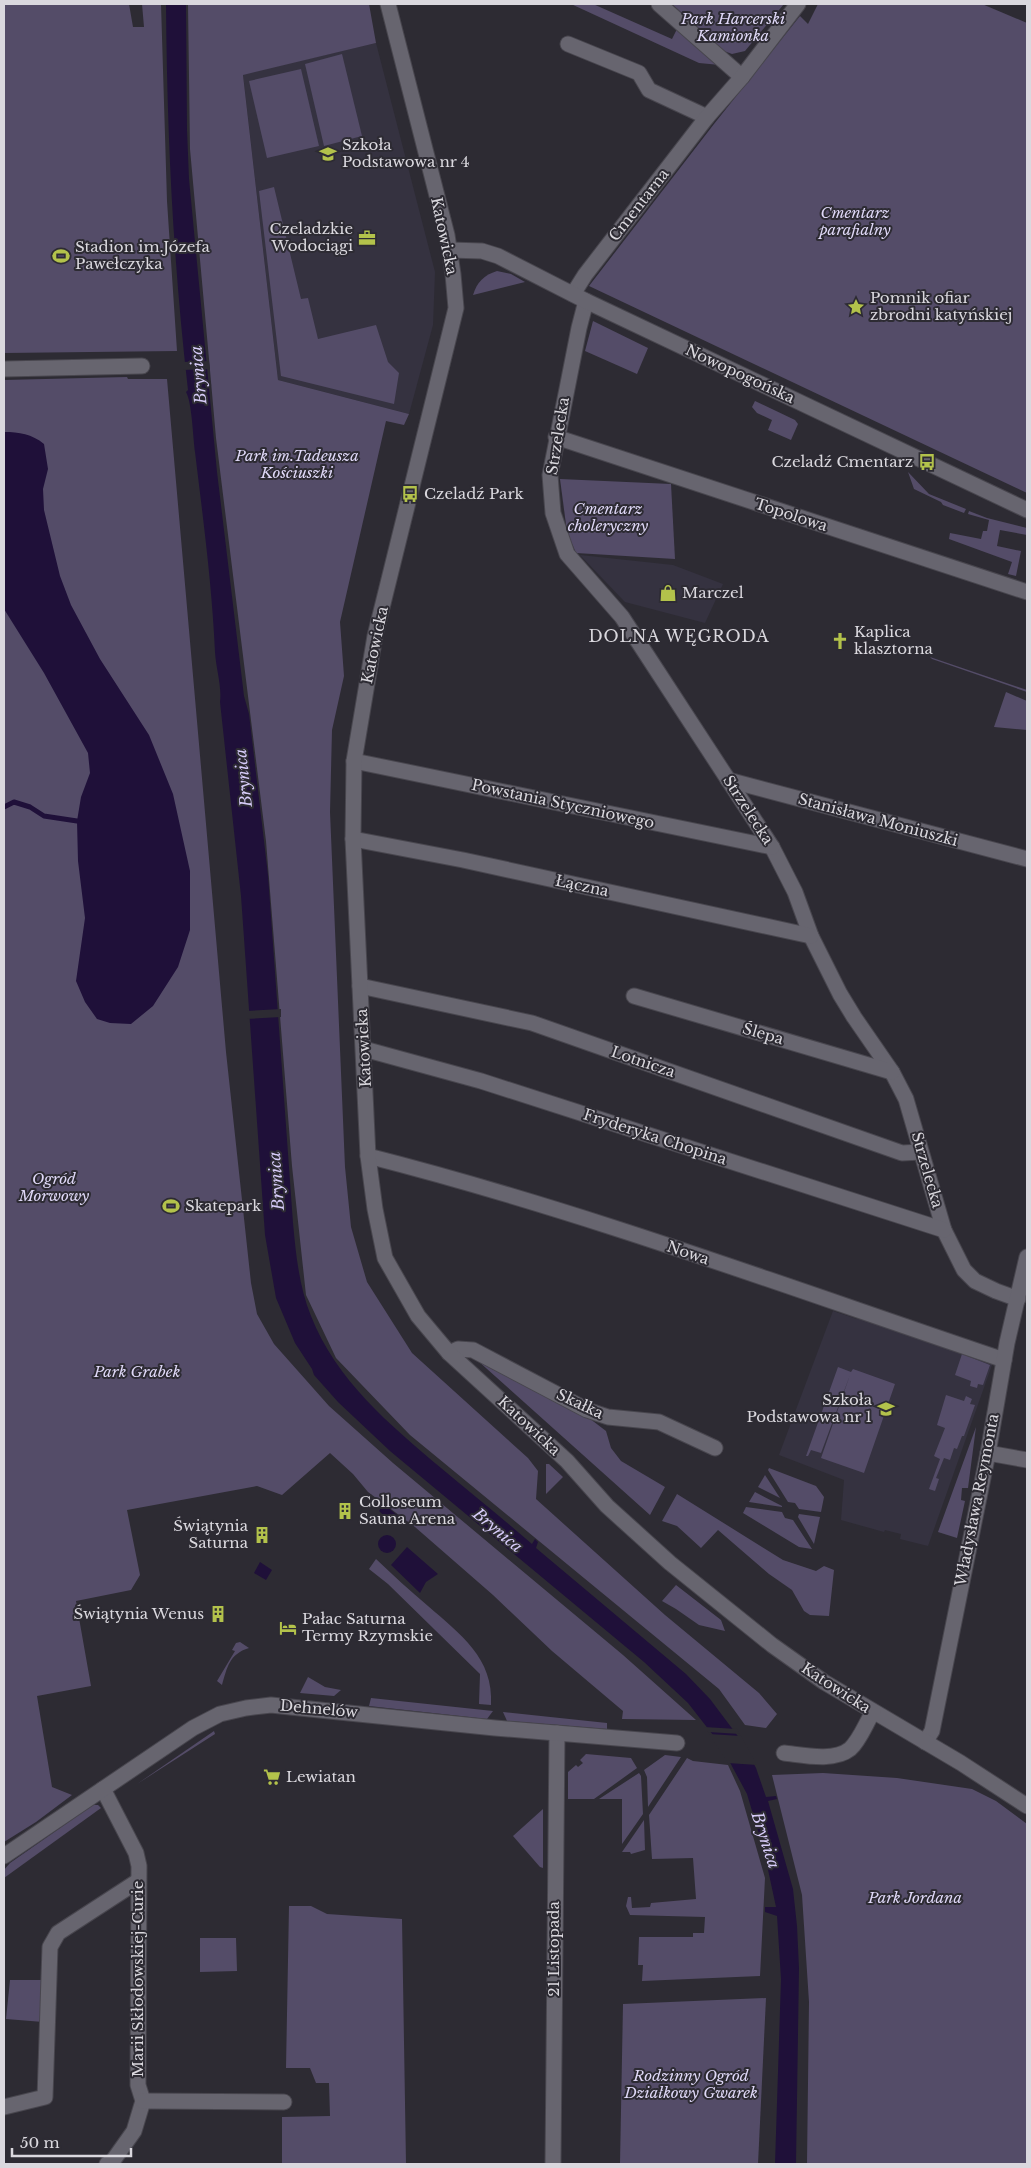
<svg xmlns="http://www.w3.org/2000/svg" width="1031" height="2168" font-family="'Libre Baskerville',serif">
<rect width="100%" height="100%" fill="#2d2b33"/>
<g fill="#353240">
<polygon points="376,43 435,272 433,325 409,414 278,380 243,74"/>
<polygon points="580,555 673,565 723,584 705,623 625,602"/>
<polygon points="833,1311 857,1319 860,1318 993,1362 928,1546 900,1539 901,1534 885,1530 884,1532 841,1520 844,1480 779,1455"/>
</g>
<g fill="#544c68">
<polygon points="4,4 129,4 133,27 144,27 142,4 161,4 167,201 177,351 4,353"/>
<polygon points="188,4 369,4 376,43 243,75 278,380 409,414 404,425 386,421 340,622 344,676 332,730 330,812 345,1167 351,1227 367,1282 412,1353 528,1458 538,1471 536,1499 665,1615 759,1693 777,1714 766,1728 745,1725 719,1689 410,1435 336,1358 306,1295 292,1166 266,841 216,438 209,359 190,149"/>
<polygon points="571,4 593,4 672,39 678,27 720,65 699,63"/>
<polygon points="672,4 784,4 745,51 732,54 724,51"/>
<polygon points="818,4 982,4 1027,23 1027,493 589,286 714,124 800,16 808,24"/>
<polygon points="342,54 362,136 324,146 305,64"/>
<polygon points="301,69 319,146 267,158 249,81"/>
<polygon points="274,187 301,299 308,298 318,339 376,325 388,362 399,373 394,404 281,376 259,191"/>
<path d="M497,271L511,274L525,282L473,295C477,282 484,275 497,271Z"/>
<polygon points="593,321 648,348 637,374 585,351"/>
<polygon points="127,377 128,379 167,379 226,1052 251,1283 257,1314 274,1344 329,1406 393,1463 623,1655 696,1720 622,1719 623,1711 552,1651 493,1595 415,1527 368,1492 353,1474 330,1453 282,1495 257,1486 127,1510 140,1575 131,1590 76,1601 91,1686 37,1696 52,1787 72,1795 36,1822 4,1842 4,380"/>
<polygon points="755,401 795,420 798,424 791,440 768,430 772,420 757,413 752,407"/>
<polygon points="908,472 929,494 966,509 964,513 943,505 941,502 914,489"/>
<polygon points="560,479 671,484 675,559 576,553 567,532"/>
<polygon points="969,511 987,518 1027,528 1027,535 1000,530 997,546 1021,551 1016,576 1008,574 1012,562 949,539 950,533 981,539 983,531 987,531 989,520 968,514"/>
<polygon points="930,657 1027,690 1027,692 932,659"/>
<polygon points="1006,692 1027,701 1027,730 994,727"/>
<polygon points="962,1354 990,1365 983,1385 978,1384 977,1388 970,1386 971,1381 955,1375"/>
<polygon points="477,1360 585,1415 606,1431 611,1448 621,1461 665,1487 650,1515"/>
<polygon points="838,1367 851,1372 853,1369 895,1384 864,1473 821,1458 850,1375 821,1453 811,1450 808,1456 806,1456"/>
<polygon points="946,1395 964,1401 966,1396 972,1399 970,1404 975,1405 964,1436 962,1436 957,1449 954,1448 950,1460 944,1458 936,1478 939,1479 935,1491 929,1489 940,1459 934,1456 945,1428 937,1425"/>
<polygon points="976,1427 968,1488 962,1488 961,1500 965,1501 957,1538 938,1532"/>
<polygon points="546,1464 549,1464 563,1477 546,1494"/>
<polygon points="769,1468 816,1486 824,1497 821,1512 799,1509 795,1503 788,1502 768,1470"/>
<polygon points="765,1475 780,1498 758,1487"/>
<polygon points="755,1492 782,1506 782,1507 749,1502"/>
<polygon points="677,1494 783,1560 816,1571 824,1566 834,1570 829,1616 810,1615 804,1611 792,1590 769,1574 718,1530 701,1548 677,1526 662,1521"/>
<polygon points="746,1507 782,1512 785,1518 793,1520 812,1549 799,1547 743,1513"/>
<polygon points="799,1514 820,1517 814,1544 798,1517"/>
<path d="M376,1559C393,1575 410,1591 428,1606C460,1634 494,1658 491,1705L479,1704L480,1674L388,1584L369,1569Z"/>
<polygon points="676,1585 721,1620 725,1631 699,1625 676,1609 662,1601"/>
<path d="M240,1642L249,1648C229,1654 227,1668 222,1685L217,1681L235,1651L232,1650L236,1643Z"/>
<polygon points="308,1677 325,1687 341,1690 334,1696 300,1693"/>
<polygon points="371,1698 493,1711 487,1719 369,1706"/>
<polygon points="503,1712 607,1723 607,1729 507,1721"/>
<polygon points="214,1731 215,1734 137,1784"/>
<polygon points="586,1754 631,1758 637,1768 594,1799 568,1799 568,1772 576,1765 578,1767 583,1763 580,1760"/>
<polygon points="665,1755 681,1757 648,1807 647,1777 644,1770"/>
<polygon points="687,1758 693,1761 728,1765 740,1791 765,1878 760,1976 642,1981 643,1965 638,1965 639,1937 693,1937 693,1933 704,1933 705,1917 630,1915 626,1906 628,1897 631,1897 632,1908 650,1907 651,1903 696,1899 693,1858 652,1859 649,1815"/>
<polygon points="639,1773 641,1776 643,1814 622,1844 622,1799 599,1799"/>
<polygon points="823,1773 897,1778 972,1789 996,1801 1027,1824 1027,2164 807,2164 809,2002 802,1895 772,1775"/>
<polygon points="93,1805 98,1805 101,1808 4,1878 4,1870 10,1863"/>
<polygon points="543,1809 543,1868 540,1867 513,1836"/>
<polygon points="644,1820 645,1850 631,1854 630,1852 622,1852"/>
<polygon points="289,1906 311,1906 327,1914 402,1919 406,2164 282,2164 282,2117 330,2116 329,2083 316,2083 310,2068 286,2068"/>
<polygon points="200,1938 236,1938 237,1971 200,1972"/>
<polygon points="10,1980 43,1980 43,2022 6,2019"/>
<polygon points="766,1998 758,2164 620,2164 623,2004"/>
</g>
<g fill="#1f1039">
<path d="M166,4H186L187,130L189,179L217,472L244,696L249,714L268,875L293,1223C296,1255 299,1286 311,1316C336,1380 390,1425 441,1468C471,1493 502,1518 532,1544L535,1539L538,1542L536,1548L686,1674L710,1699L743,1743L756,1768L766,1797L776,1796L777,1799L768,1801L793,1889L797,1926L799,1968L796,2164H775L781,1979L777,1916L765,1912V1907H776L764,1851L747,1794L720,1744L688,1703L644,1662L390,1451L338,1402L314,1375L312,1369L295,1343L276,1298L265,1235L241,896L220,702C222,686 216,669 215,652C212,585 203,518 195,452C193,438 192,402 186,392L188,390C173,260 167,134 166,4Z"/>
<path d="M4,432C19,432 32,434 44,444L48,469L43,489L44,510L60,576L71,605L100,659L149,735L173,794L190,871V930L178,967L153,1006L131,1024L110,1023L97,1019L85,1002L76,981L85,918L78,861L77,821L81,797L90,773L88,753L44,673L4,609Z"/>
<polygon points="384,1504 398,1516 392,1523 379,1511"/>
<circle cx="387" cy="1544" r="9"/>
<polygon points="407,1547 438,1574 426,1582 420,1593 391,1565"/>
<polygon points="260,1562 272,1570 266,1580 254,1573"/>
</g>
<g fill="#2d2b33">
<polygon points="209,361 210,369 183,370 183,362"/>
<polygon points="281,1009 281,1017 246,1019 246,1011"/>
<polygon points="704,1727 737,1729 740,1734 708,1732"/>
<polygon points="709,1734 741,1736 757,1765 728,1763"/>
</g>
<g fill="none" stroke-linecap="round" stroke-linejoin="round">
<polyline stroke="#1f1039" stroke-width="5" points="4,807 14,802 30,807 44,816 77,821"/>
<g stroke="#48464e" stroke-width="17">
<g id="minor">
<polyline points="659,4 742,77"/>
<polyline points="568,44 639,73 649,90 707,117"/>
<polyline points="573,294 585,275 707,117 742,77 798,4"/>
<polyline points="586,301 579,328 550,475 553,513 567,554 622,617 772,847 795,892 811,936 840,994 854,1017 892,1072 906,1099 944,1230 964,1270 975,1281 996,1291 1018,1299"/>
<polyline points="4,369 142,366"/>
<polyline points="556,437 1027,592"/>
<polyline points="354,761 772,847"/>
<polyline points="728,780 1027,859"/>
<polyline points="353,839 463,860 811,936"/>
<polyline points="360,986 532,1023 902,1153 921,1152"/>
<polyline points="634,996 892,1072"/>
<polyline points="364,1049 481,1081 944,1230"/>
<path d="M368,1156C584,1211 793,1289 1004,1360"/>
<polyline points="449,1353 458,1349 473,1350 587,1410 608,1417 659,1422 715,1448"/>
<polyline points="988,1453 1027,1460"/>
<polyline points="925,1742 932,1731 988,1453 1007,1343 1027,1257"/>
<polyline points="103,1789 136,1853 139,1866 138,2085 143,2101 134,2131 112,2162 107,2164"/>
<polyline points="143,2101 284,2102"/>
<polyline points="4,2107 45,2097 50,1947 58,1933 138,1881"/>
<polyline points="553,2164 557,1733"/>
</g>
</g>
<g stroke="#48464e" stroke-width="17">
<g id="tertiary">
<polyline points="388,4 447,235 453,274 456,308 375,636 354,761 353,839 368,1156 375,1209 385,1258 418,1316 449,1353 567,1461 607,1506 670,1563 772,1645 824,1682 961,1763 1027,1806"/>
<polyline points="450,250 482,251 498,256 586,301 1027,510"/>
<path d="M784,1753C803,1755 834,1762 850,1749C860,1740 866,1723 873,1712"/>
<polyline points="4,1856 193,1728 220,1714 246,1708 271,1705 495,1728 677,1743"/>
</g>
</g>
<use href="#minor" stroke="#67656f" stroke-width="15"/>
<use href="#tertiary" stroke="#67656f" stroke-width="15"/>
</g>
<defs>
<g id="school-bare" transform="scale(1.35)"><path d="M0-5L7-2L0 1L-7-2ZM-4 1L0 2.5L4 1V4Q0 6-4 4Z" fill="#b3c24b" stroke="#2d2b33" stroke-width="2.5" paint-order="stroke"/></g>
<g id="office-bare" transform="scale(1.35)"><path d="M-6-3h4V-5.5h4V-3h4V5H-6ZM-1-4.5V-3h2v-1.5ZM-6 0V1H6V0Z" fill="#b3c24b" stroke="#2d2b33" stroke-width="2.5" paint-order="stroke"/></g>
<g id="stadium-bare" transform="scale(1.35)"><path d="M0-5a6.5 5 0 1 0 0 10a6.5 5 0 1 0 0-10ZM-3.5-1.8h7v3.6h-7Z" fill="#b3c24b" stroke="#2d2b33" stroke-width="2.5" paint-order="stroke"/></g>
<g id="sight-bare" transform="scale(1.35)"><path d="M0-6L1.8-2.2L6-1.7L2.9 1.2L3.7 5.4L0 3.3L-3.7 5.4L-2.9 1.2L-6-1.7L-1.8-2.2Z" fill="#b3c24b" stroke="#2d2b33" stroke-width="2.5" paint-order="stroke"/></g>
<g id="bus-bare" transform="scale(1.35)"><path d="M-5-6H5V4H4V6H2V4H-2V6H-4V4H-5ZM-3.5-4V0h7V-4ZM-3.5 1.2v1.5H-2V1.2ZM2 1.2v1.5H3.5V1.2Z" fill="#b3c24b" stroke="#2d2b33" stroke-width="2.5" paint-order="stroke"/></g>
<g id="shop-bare" transform="scale(1.35)"><path d="M-5-2.5h2.3a2.7 3.5 0 0 1 5.4 0H5L5.5 6h-11ZM-1.5-2.5h3a1.5 2.3 0 0 0-3 0Z" fill="#b3c24b" stroke="#2d2b33" stroke-width="2.5" paint-order="stroke"/></g>
<g id="church-bare" transform="scale(1.35)"><path d="M-1.2-6h2.4v3.5h3.3v2.4h-3.3V6h-2.4V-.1h-3.3v-2.4h3.3Z" fill="#b3c24b" stroke="#2d2b33" stroke-width="2.5" paint-order="stroke"/></g>
<g id="building-bare" transform="scale(1.35)"><path d="M-4-6H4V6H1V3H-1V6H-4ZM-2.5-4.3h1.7v1.8h-1.7ZM.8-4.3h1.7v1.8H.8ZM-2.5-1h1.7V.8h-1.7ZM.8-1h1.7V.8H.8Z" fill="#b3c24b" stroke="#2d2b33" stroke-width="2.5" paint-order="stroke"/></g>
<g id="hotel-bare" transform="scale(1.35)"><path d="M-6-4.5h1.5V1H6V5H4.5V3h-9V5H-6ZM-4 0a1.8 1.8 0 1 1 3.6 0ZM.5 0V-2.5h3Q6-2.5 6 0Z" fill="#b3c24b" stroke="#2d2b33" stroke-width="2.5" paint-order="stroke"/></g>
<g id="supermarket-bare" transform="scale(1.35)"><path d="M-6-5.5h2.5l.6 2H6L4.5 2H-2.5L-4.4-4H-6ZM-1.5 3.2a1.3 1.3 0 1 0 .1 0ZM3 3.2a1.3 1.3 0 1 0 .1 0Z" fill="#b3c24b" stroke="#2d2b33" stroke-width="2.5" paint-order="stroke"/></g>
</defs>
<g fill-rule="evenodd">
<use href="#school-bare" x="328" y="154"/>
<use href="#office-bare" x="367" y="238"/>
<use href="#stadium-bare" x="61" y="256"/>
<use href="#sight-bare" x="856" y="307"/>
<use href="#bus-bare" x="927" y="462"/>
<use href="#bus-bare" x="410" y="494"/>
<use href="#shop-bare" x="668" y="593"/>
<use href="#church-bare" x="840" y="641"/>
<use href="#stadium-bare" x="171" y="1206"/>
<use href="#school-bare" x="886" y="1409"/>
<use href="#building-bare" x="345" y="1511"/>
<use href="#building-bare" x="262" y="1535"/>
<use href="#building-bare" x="218" y="1614"/>
<use href="#hotel-bare" x="288" y="1628"/>
<use href="#supermarket-bare" x="272" y="1777"/>
</g>
<g text-anchor="middle" stroke-width="4" stroke-linejoin="round" paint-order="stroke">
<g font-size="15" font-style="italic" fill="#dfd8f7" stroke="#2d2b33">
<text x="733" y="24">Park Harcerski<tspan x="733" dy="17">Kamionka</tspan></text>
<text x="855" y="218">Cmentarz<tspan x="855" dy="17">parafialny</tspan></text>
<text x="297" y="461">Park im.Tadeusza<tspan x="297" dy="17">Kościuszki</tspan></text>
<text x="608" y="514">Cmentarz<tspan x="608" dy="17">choleryczny</tspan></text>
<text x="54" y="1184">Ogród<tspan x="54" dy="17">Morwowy</tspan></text>
<text x="137" y="1377">Park Grabek</text>
<text x="915" y="1903">Park Jordana</text>
<text x="691" y="2081">Rodzinny Ogród<tspan x="691" dy="17">Działkowy Gwarek</tspan></text>
</g>
<g font-size="15" fill="#dad8de" stroke="#2d2b33" text-anchor="start">
<text x="342" y="150">Szkoła<tspan x="342" dy="17">Podstawowa nr 4</tspan></text>
<text x="353" y="234" text-anchor="end">Czeladzkie<tspan x="353" dy="17">Wodociągi</tspan></text>
<text x="75" y="252">Stadion im.Józefa<tspan x="75" dy="17">Pawełczyka</tspan></text>
<text x="870" y="303">Pomnik ofiar<tspan x="870" dy="17">zbrodni katyńskiej</tspan></text>
<text x="913" y="467" text-anchor="end">Czeladź Cmentarz</text>
<text x="424" y="499">Czeladź Park</text>
<text x="682" y="598">Marczel</text>
<text x="854" y="637">Kaplica<tspan x="854" dy="17">klasztorna</tspan></text>
<text x="185" y="1211">Skatepark</text>
<text x="872" y="1405" text-anchor="end">Szkoła<tspan x="872" dy="17">Podstawowa nr 1</tspan></text>
<text x="359" y="1507">Colloseum<tspan x="359" dy="17">Sauna Arena</tspan></text>
<text x="248" y="1531" text-anchor="end">Świątynia<tspan x="248" dy="17">Saturna</tspan></text>
<text x="204" y="1619" text-anchor="end">Świątynia Wenus</text>
<text x="302" y="1624">Pałac Saturna<tspan x="302" dy="17">Termy Rzymskie</tspan></text>
<text x="286" y="1782">Lewiatan</text>
</g>
<g font-size="15" fill="#dad8de" stroke="#2d2b33">
<text transform="translate(639 205) rotate(-52)" y="5">Cmentarna</text>
<text transform="translate(444 236) rotate(78)" y="5">Katowicka</text>
<text transform="translate(740 374) rotate(25)" y="5">Nowopogońska</text>
<text transform="translate(558 436) rotate(-81)" y="5">Strzelecka</text>
<text transform="translate(791 515) rotate(18)" y="5">Topolowa</text>
<text transform="translate(375 645) rotate(-78)" y="5">Katowicka</text>
<text transform="translate(563 804) rotate(12)" y="5">Powstania Styczniowego</text>
<text transform="translate(748 810) rotate(57)" y="5">Strzelecka</text>
<text transform="translate(878 820) rotate(15)" y="5">Stanisława Moniuszki</text>
<text transform="translate(582 886) rotate(12)" y="5">Łączna</text>
<text transform="translate(763 1034) rotate(16)" y="5">Ślepa</text>
<text transform="translate(364 1048) rotate(-93)" y="5">Katowicka</text>
<text transform="translate(643 1062) rotate(19)" y="5">Lotnicza</text>
<text transform="translate(655 1137) rotate(18)" y="5">Fryderyka Chopina</text>
<text transform="translate(927 1170) rotate(74)" y="5">Strzelecka</text>
<text transform="translate(688 1253) rotate(19)" y="5">Nowa</text>
<text transform="translate(580 1404) rotate(25)" y="5">Skałka</text>
<text transform="translate(529 1426) rotate(43)" y="5">Katowicka</text>
<text transform="translate(977 1500) rotate(-79)" y="5">Władysława Reymonta</text>
<text transform="translate(836 1688) rotate(33)" y="5">Katowicka</text>
<text transform="translate(319 1709) rotate(5)" y="5">Dehnelów</text>
<text transform="translate(554 1949) rotate(-90)" y="5">21 Listopada</text>
<text transform="translate(138 1979) rotate(-90)" y="5">Marii Skłodowskiej-Curie</text>
</g>
<g font-size="16" font-style="italic" fill="#d7ccf9" stroke="#2d2b33">
<text transform="translate(198 375) rotate(-95)" y="6">Brynica</text>
<text transform="translate(243 778) rotate(-96)" y="6">Brynica</text>
<text transform="translate(276 1181) rotate(-94)" y="6">Brynica</text>
<text transform="translate(498 1530) rotate(40)" y="6">Brynica</text>
<text transform="translate(766 1840) rotate(72)" y="6">Brynica</text>
</g>
<g font-size="16" letter-spacing="1" fill="#dad8de" stroke="#2d2b33">
<text x="679" y="642">DOLNA WĘGRODA</text>
</g>
</g>
<rect width="1031" height="2168" fill="none" stroke="#dad8de" stroke-width="10"/>
<path d="M12 2148v8h119v-8" fill="none" stroke="#dad8de" stroke-width="2.5"/>
<text x="20" y="2148" font-size="15" fill="#dad8de" stroke="#2d2b33" stroke-width="4" paint-order="stroke">50 m</text>
</svg>
